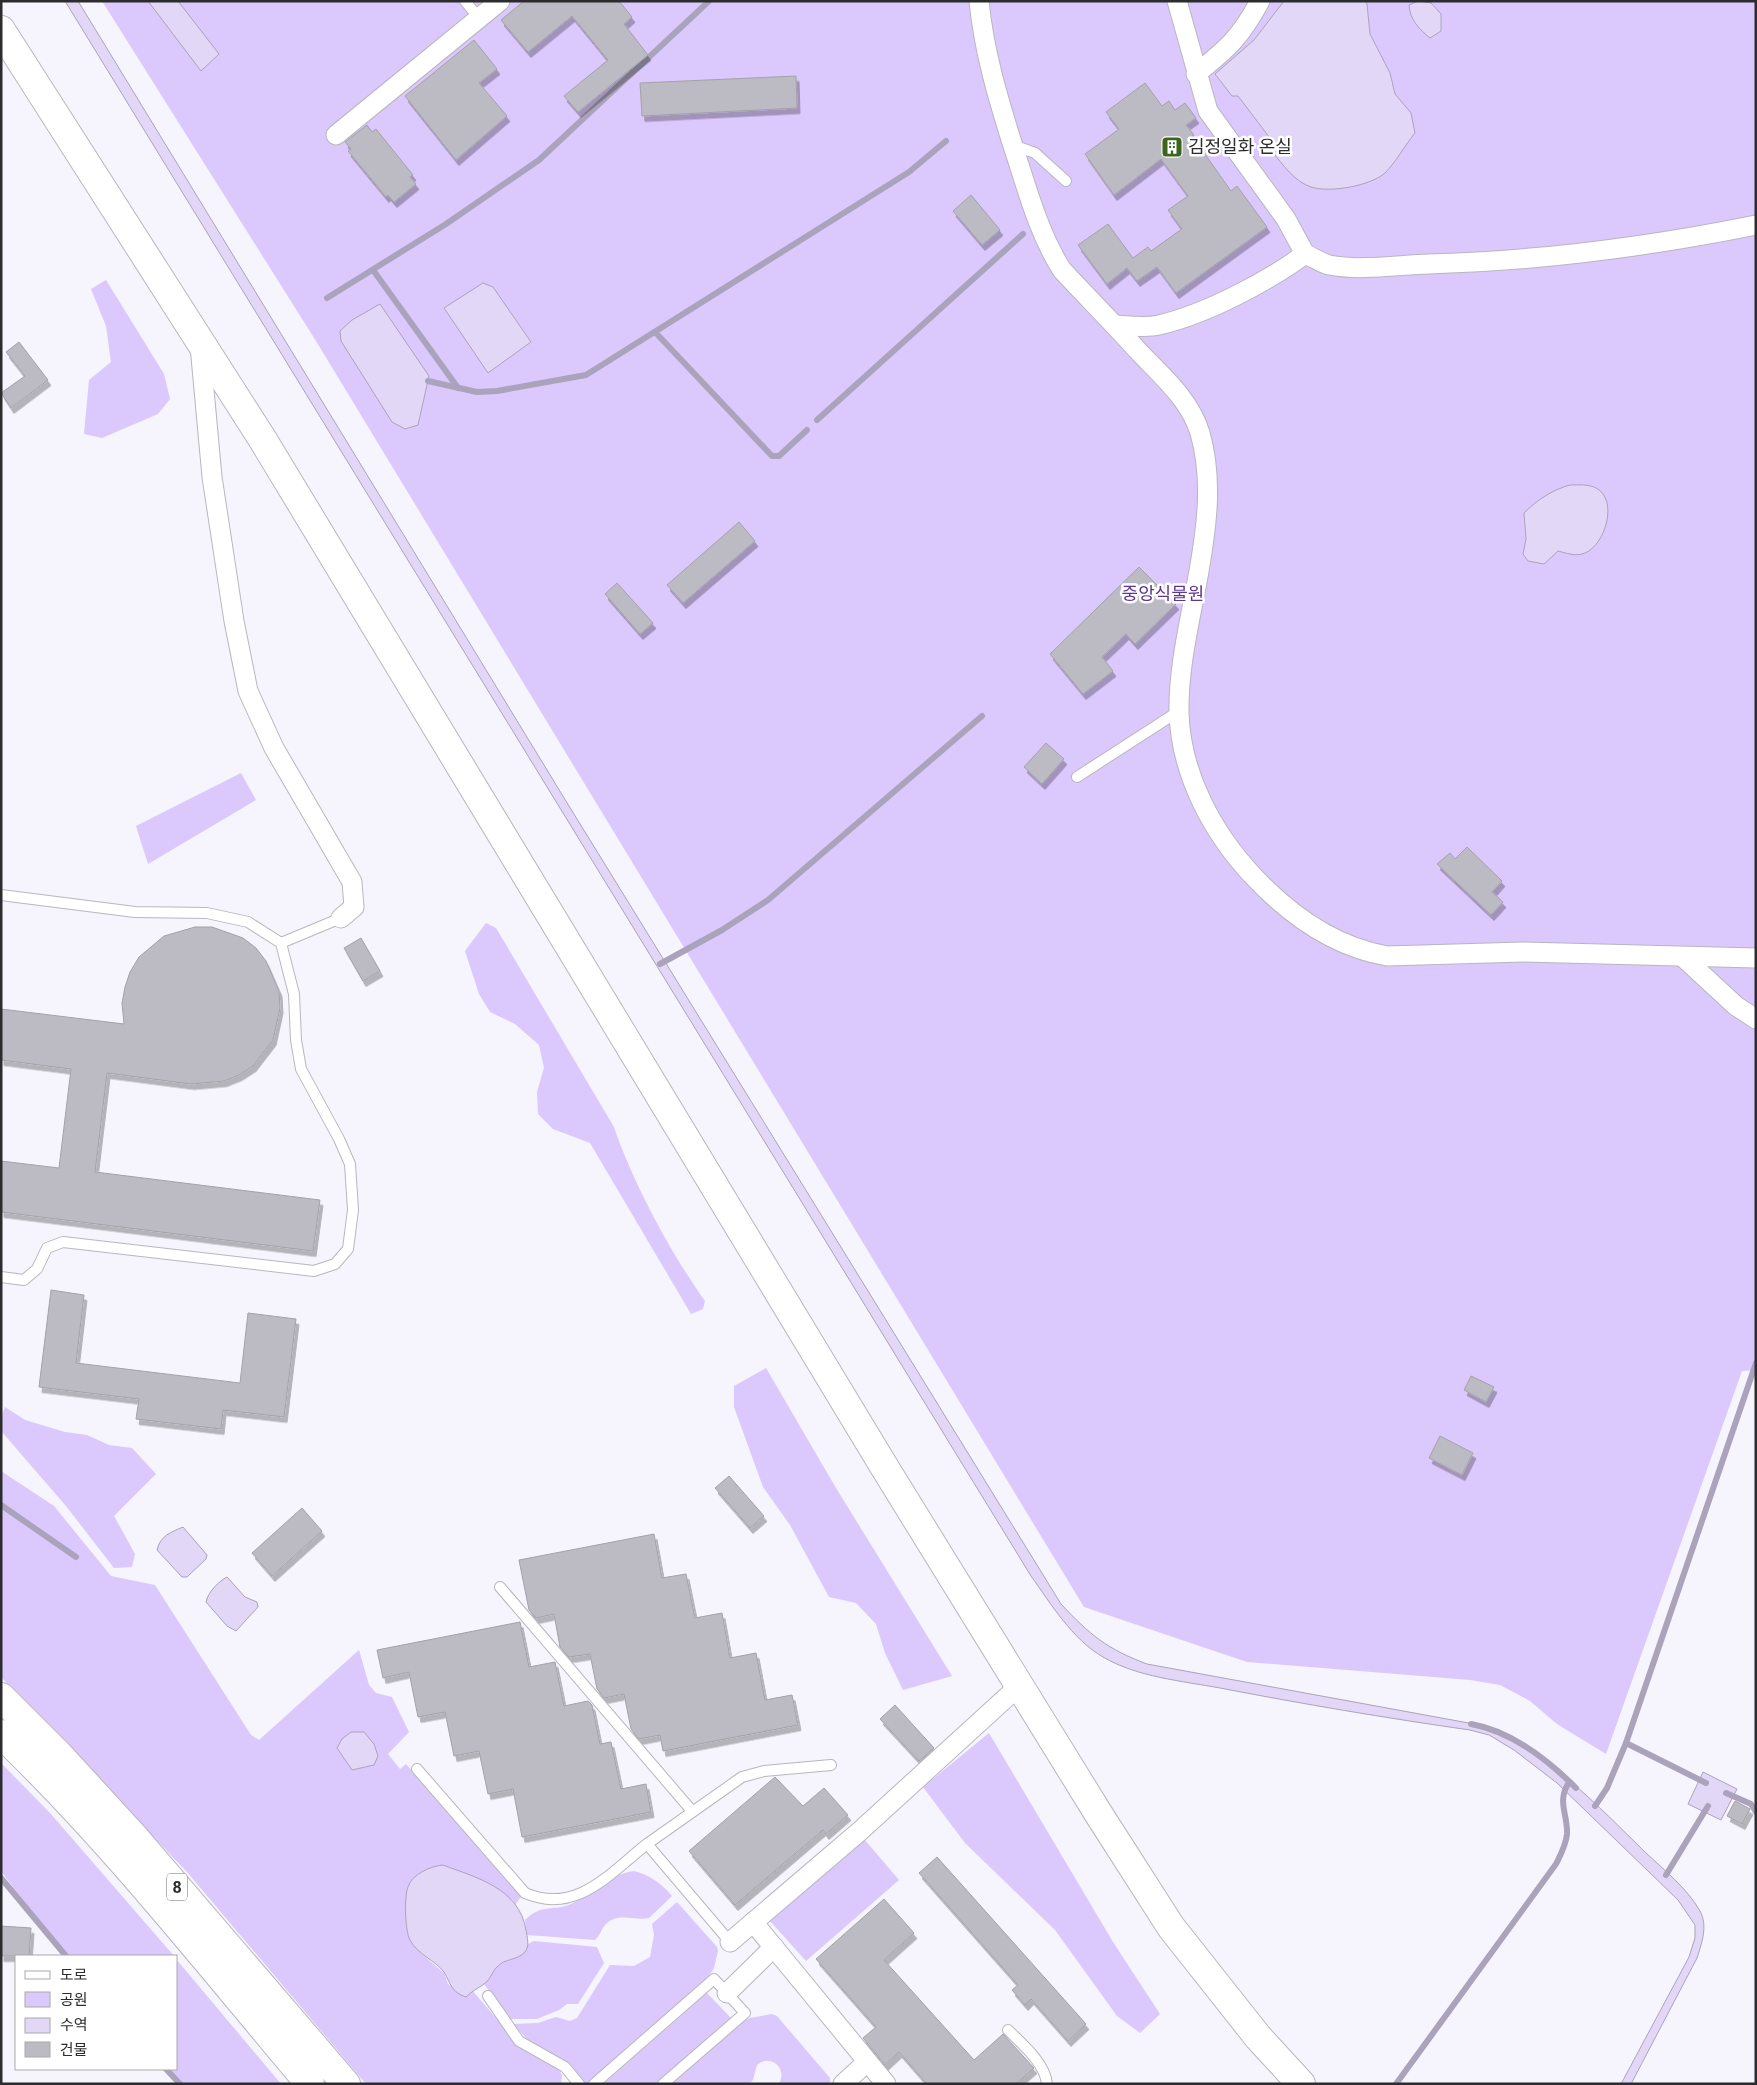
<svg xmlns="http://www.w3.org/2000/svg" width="1757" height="2085" font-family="Roboto,'Noto Sans KR',sans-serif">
<defs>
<filter id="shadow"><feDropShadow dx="3" dy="5.5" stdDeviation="0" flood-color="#0004"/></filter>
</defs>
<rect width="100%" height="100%" fill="#f6f4fc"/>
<g fill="#dbc8fd">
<polygon points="102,1 1756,1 1756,1370 1742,1371 1606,1754 1557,1724 1530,1701 1500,1685 1470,1680 1247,1662 1084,1607 316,341"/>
<polygon points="106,280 164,374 170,399 158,414 102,438 84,434 89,380 111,362 106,326 91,289"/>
<polygon points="241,773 256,800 148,864 136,826"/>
<path d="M486,923L496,928L614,1127C633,1183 670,1252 705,1301L703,1309L691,1314L590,1143L553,1129L538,1114L537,1092L544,1068L539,1045L515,1024L490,1012L479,994L465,951Z"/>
<polygon points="766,1368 836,1488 952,1676 903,1690 885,1653 876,1624 856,1603 829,1597 790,1525 763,1487 734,1407 734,1386"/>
<polygon points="5,1407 25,1420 65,1432 87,1435 109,1445 132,1448 156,1474 114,1516 135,1554 132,1567 114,1568 66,1506 2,1432 1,1418"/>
<polygon points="1,1471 54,1506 111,1576 155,1585 251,1735 259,1740 359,1650 369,1685 376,1693 392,1697 409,1732 388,1754 400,1769 406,1764 523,1894 515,1905 512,1899 422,1954 444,1973 448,1984 466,1997 472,1990 523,2050 559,2070 562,2075 561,2084 366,2084 187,1872 1,1677"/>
<polygon points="989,1733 1113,1942 1160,2014 1140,2033 1117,2016 1055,1930 965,1843 923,1787"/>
<polygon points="1,1763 50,1813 174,1956 69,1956 29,1909 1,1871"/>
<polygon points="864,1839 899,1880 806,1961 770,1921"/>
<path d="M634,1871C650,1875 661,1883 672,1896L649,1918C634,1921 618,1912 606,1924C601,1929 600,1936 595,1940L527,1935L525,1920C542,1903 552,1912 571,1904C593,1894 610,1874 634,1871Z"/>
<polygon points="677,1902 717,1947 718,1951 714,1968 705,1982 588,2084 583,2084 562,2060 531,2043 513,2024 538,2023 556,2017 570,2021 577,2018 610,1965 634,1966 650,1957 654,1935 652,1924"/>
<path d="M534,1941L597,1947L604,1963L578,2004H567L559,2010L537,2019H510L484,1984C489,1979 494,1968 499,1964C512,1956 521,1962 528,1944Z"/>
<polygon points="176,1959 276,2078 281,2084 182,2084 169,2069 176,2069"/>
<polygon points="707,1993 731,2018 655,2084 603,2084"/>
<path d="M772,2014L777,2016L830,2078V2084H779C788,2069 771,2053 757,2065L753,2080L749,2084H669L739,2023L750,2018Z"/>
</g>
<g fill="#e2d7f7" stroke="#aba3bb">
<path d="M65,1H78L569,806L1061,1604C1090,1635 1107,1649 1147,1664L1485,1726C1548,1753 1597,1805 1645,1852C1664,1870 1687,1888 1700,1911C1708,1926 1702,1942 1697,1958L1631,2084H1621L1689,1957L1695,1938V1925L1678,1900L1557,1783L1514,1750L1489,1735L1470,1730C1386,1718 1303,1704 1220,1688C1182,1681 1137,1677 1103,1657C1072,1639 1051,1604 1031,1576Z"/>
<polygon points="148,1 178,1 219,54 201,71"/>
<path d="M1284,1H1365L1367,4L1370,34L1390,73L1395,94L1411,113L1415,133C1405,145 1396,162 1385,173C1370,186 1330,193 1311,187C1295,182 1282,164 1272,151L1276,146L1238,96H1232L1215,74L1254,40Z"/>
<path d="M1418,1L1431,3L1441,14V31L1430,38C1419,29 1410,20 1409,5Z"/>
<polygon points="483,283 493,287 531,342 488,373 444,308"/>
<polygon points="380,304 429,376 418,425 405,429 392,422 341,341 340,331 352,320"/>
<path d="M1570,485C1578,485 1589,484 1596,488C1619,500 1605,545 1585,553C1576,557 1566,553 1558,551L1544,564L1528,561L1523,554L1526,539L1524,513C1537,500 1552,490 1570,485Z"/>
<path d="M183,1527L207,1555L206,1559L187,1577H182L157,1550C160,1536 171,1532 183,1527Z"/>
<path d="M227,1577L245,1597L257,1602L258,1607L236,1631L227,1626L206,1602C208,1592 219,1581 227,1577Z"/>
<polygon points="351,1732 364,1732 374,1744 378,1756 374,1765 352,1770 337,1748 342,1739"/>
<polygon points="1703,1772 1737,1789 1721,1820 1688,1804"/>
<path d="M443,1865C477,1878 519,1888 526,1930C527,1937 530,1946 525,1952C518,1960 504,1959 498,1966C492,1971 491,1979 484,1984C477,1989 472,1991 466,1997C451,1992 451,1984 444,1972C435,1960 418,1955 410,1940C405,1931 404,1897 408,1887C412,1874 431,1866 443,1865Z"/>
</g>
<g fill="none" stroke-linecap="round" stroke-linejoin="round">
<g stroke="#aba3bb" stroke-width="6">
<polyline points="373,270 458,388"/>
<polyline points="327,298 446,224 539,160 709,1"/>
<polyline points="655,332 772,456 779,456 807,430"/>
<polyline points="428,381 477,392 497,391 586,375 909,172 946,141"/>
<polyline points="817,420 1023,234"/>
<polyline points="660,964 722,930 768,900 982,716"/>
<polyline points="1,1505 76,1557"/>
<path d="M1471,1724C1511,1731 1548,1760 1576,1788"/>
<polyline points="1626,1743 1706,1783"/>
<polyline points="1726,1793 1751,1804 1756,1812"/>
<polyline points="1595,1806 1607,1788 1626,1743 1756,1363"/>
<polyline points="1666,1875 1708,1806"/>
<polyline points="1,1878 66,1956"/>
<polyline points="166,2069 180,2084"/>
<path d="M1396,2084L1556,1864C1561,1854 1566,1845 1567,1834C1568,1815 1557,1802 1568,1784"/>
</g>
</g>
<g fill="#bcbac2" stroke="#a4a1a9" filter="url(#shadow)">
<polygon points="524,1 619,1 632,17 624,24 648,55 578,112 564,96 608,60 572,16 528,52 501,20"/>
<polygon points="474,40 497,69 479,83 507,116 456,160 405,96"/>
<polygon points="796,76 797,108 642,116 640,83"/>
<polygon points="1145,83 1162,106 1169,101 1175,110 1185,103 1196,118 1186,125 1194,135 1192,136 1231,191 1237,186 1267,227 1176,293 1157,267 1137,281 1127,268 1107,284 1078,245 1108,224 1133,258 1148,247 1151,251 1182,229 1168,210 1188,196 1161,159 1114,195 1085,154 1119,129 1106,112"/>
<polygon points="367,125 372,132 376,129 413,175 410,177 416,184 394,202 388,195 386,197 348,151 351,149 345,142"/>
<polygon points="971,195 1000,230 982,245 953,211"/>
<polygon points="19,342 48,380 11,408 1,393 25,376 6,352"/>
<polygon points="739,522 755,541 683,603 667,585"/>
<polygon points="1139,567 1176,604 1135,644 1126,634 1102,657 1113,671 1083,694 1050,654"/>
<polygon points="617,583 653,623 640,634 605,594"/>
<polygon points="1046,743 1064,759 1042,784 1024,767"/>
<polygon points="1467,847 1502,881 1492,892 1503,902 1491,915 1437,864 1450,853 1455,859"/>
<polygon points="195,927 212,927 243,938 256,948 266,961 279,991 280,1008 273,1040 253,1066 239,1075 224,1081 191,1084 107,1073 95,1172 320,1200 313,1251 1,1212 1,1161 59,1168 71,1069 1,1060 1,1009 124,1024 122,1003 125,987 130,972 139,957 164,936"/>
<polygon points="361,938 380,971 363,981 344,948"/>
<polygon points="51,1290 84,1295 76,1363 240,1383 248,1313 296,1319 284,1417 223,1410 221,1429 136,1419 139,1399 39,1387"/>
<polygon points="1471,1376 1494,1387 1486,1402 1464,1390"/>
<polygon points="1440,1436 1473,1453 1462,1475 1429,1458"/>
<polygon points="729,1476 764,1516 750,1528 715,1488"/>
<polygon points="302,1508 322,1531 272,1576 252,1553"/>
<polygon points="654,1534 662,1578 686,1574 695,1618 722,1613 730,1658 756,1653 765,1700 792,1695 798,1725 663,1751 660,1735 639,1739 631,1729 624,1694 604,1698 597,1689 590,1654 569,1657 560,1647 554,1614 536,1618 529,1610 519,1560"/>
<polygon points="520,1622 529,1667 555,1662 564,1706 588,1701 592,1705 600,1744 611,1742 621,1789 646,1784 651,1812 522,1837 513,1789 488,1794 479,1751 454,1756 445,1712 418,1717 409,1672 383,1678 377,1650"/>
<polygon points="895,1705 934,1748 919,1761 880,1719"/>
<polygon points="775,1777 803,1806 824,1788 848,1815 826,1834 823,1830 735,1905 689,1851"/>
<polygon points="1735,1801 1750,1809 1742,1824 1727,1816"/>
<polygon points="937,1857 1086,2024 1068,2041 1031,1999 1025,2005 1012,1990 1018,1985 919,1873"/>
<polygon points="884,1899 914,1933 884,1960 974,2060 1003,2034 1034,2068 1016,2084 927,2084 899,2052 885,2065 863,2038 876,2027 816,1959"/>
<polygon points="1,1926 31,1928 29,1956 1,1956"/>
</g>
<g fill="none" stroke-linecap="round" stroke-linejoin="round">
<g stroke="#b9b6be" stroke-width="12">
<g id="lane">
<polyline points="465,1 479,18"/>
<polyline points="1013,145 1035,153 1066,181"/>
<polyline points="1077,777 1179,711"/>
<polyline points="1,895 135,912 207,913 248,922 281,943 294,994 296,1040 301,1069 339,1139 350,1164 353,1210 348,1249 335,1264 314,1271 63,1242 47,1248 37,1269 24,1280 1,1277"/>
<polyline points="281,943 341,918"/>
<polyline points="500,1587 692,1811"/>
<path d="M417,1769L525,1893C576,1915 609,1874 647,1844"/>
<polyline points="730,1942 647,1844 742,1777 764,1771 831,1765"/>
<polyline points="488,1996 519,2041 565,2067 579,2084"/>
<path d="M1008,2030C1023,2045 1045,2063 1047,2084"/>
<polyline points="594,2084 714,1979 745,2013 663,2084"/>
</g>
</g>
<g stroke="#b9b6be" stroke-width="21">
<g id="street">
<path d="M979,1C984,52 998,98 1013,146C1027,188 1038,232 1062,270C1088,298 1115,325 1140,353C1163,377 1190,400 1200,433C1213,479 1207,525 1199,571C1191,617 1178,666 1179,713C1181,775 1213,834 1255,878C1291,916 1335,947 1387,956L1523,952L1756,958"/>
<polyline points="1177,1 1208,111 1286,219 1305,254"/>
<path d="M1196,74C1228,48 1240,38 1260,1"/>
<polyline points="336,135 500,1"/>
<path d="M1116,325C1130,326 1146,328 1159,325C1206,314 1267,282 1305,254C1313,257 1321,263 1329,265C1359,271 1398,265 1428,264C1539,261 1647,247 1756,225"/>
<polyline points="200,346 212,477 234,621 248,691 274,748 352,882 354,907 341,918"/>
<polyline points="1683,957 1736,1006 1756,1019"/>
<polyline points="753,1922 886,2084"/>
<polyline points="730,1942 860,1831 1019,1686"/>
<polyline points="727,1993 774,1947"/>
<polyline points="843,2084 867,2062"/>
</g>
</g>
<g stroke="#b9b6be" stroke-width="30">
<polyline id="primary" points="1,30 263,440 885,1468 1098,1813 1171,1927 1258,2037 1301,2084"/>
</g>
<g stroke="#b9b6be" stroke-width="30">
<g id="highway">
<polyline points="1,1697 60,1756 136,1839 346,2084"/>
<path d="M1,1734C112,1840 211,1967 310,2084"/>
</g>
</g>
<use href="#lane" stroke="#fff" stroke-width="10"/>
<use href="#street" stroke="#fff" stroke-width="19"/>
<use href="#primary" stroke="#fff" stroke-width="28"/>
<use href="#highway" stroke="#fff" stroke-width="28"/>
</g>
<defs>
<g id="building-square" transform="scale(1.125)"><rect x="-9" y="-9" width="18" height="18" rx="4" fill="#3d641f" stroke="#fff"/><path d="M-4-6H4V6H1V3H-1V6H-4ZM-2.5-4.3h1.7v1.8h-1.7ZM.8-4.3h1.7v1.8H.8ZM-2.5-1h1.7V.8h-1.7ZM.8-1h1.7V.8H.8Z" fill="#fff"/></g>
</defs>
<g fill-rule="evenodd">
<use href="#building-square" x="1172" y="147"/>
</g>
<g text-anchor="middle" stroke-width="5" stroke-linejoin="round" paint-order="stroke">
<rect fill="#fff" stroke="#6b6b6d" stroke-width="1" x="167" y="1873.5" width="20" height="27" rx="4"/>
<g font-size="16" font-weight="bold" fill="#2c2b2e">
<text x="177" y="1893">8</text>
</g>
<g font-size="18" fill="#2c2b2e" stroke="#fff" text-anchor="start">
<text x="1188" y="153">김정일화 온실</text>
</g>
<g font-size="18" fill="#5e3690" stroke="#fff">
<text x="1163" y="600">중앙식물원</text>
</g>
</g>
<rect width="1757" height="2085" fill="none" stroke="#2c2b2e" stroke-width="5"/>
<rect x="15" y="1955" width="162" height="115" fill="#ffffff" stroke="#abaaab"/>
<rect x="25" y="1971" width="25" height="8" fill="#ffffff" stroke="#abaaab"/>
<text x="60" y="1980" font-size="15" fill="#2c2b2e">도로</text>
<rect x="25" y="1992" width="25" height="15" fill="#dbc8fd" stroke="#abaaab"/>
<text x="60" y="2005" font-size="15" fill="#2c2b2e">공원</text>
<rect x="25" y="2018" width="25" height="15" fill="#e2d7f7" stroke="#abaaab"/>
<text x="60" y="2030" font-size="15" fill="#2c2b2e">수역</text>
<rect x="25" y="2042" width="25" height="15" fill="#bcbac2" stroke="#abaaab"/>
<text x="60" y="2055" font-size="15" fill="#2c2b2e">건물</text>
</svg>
